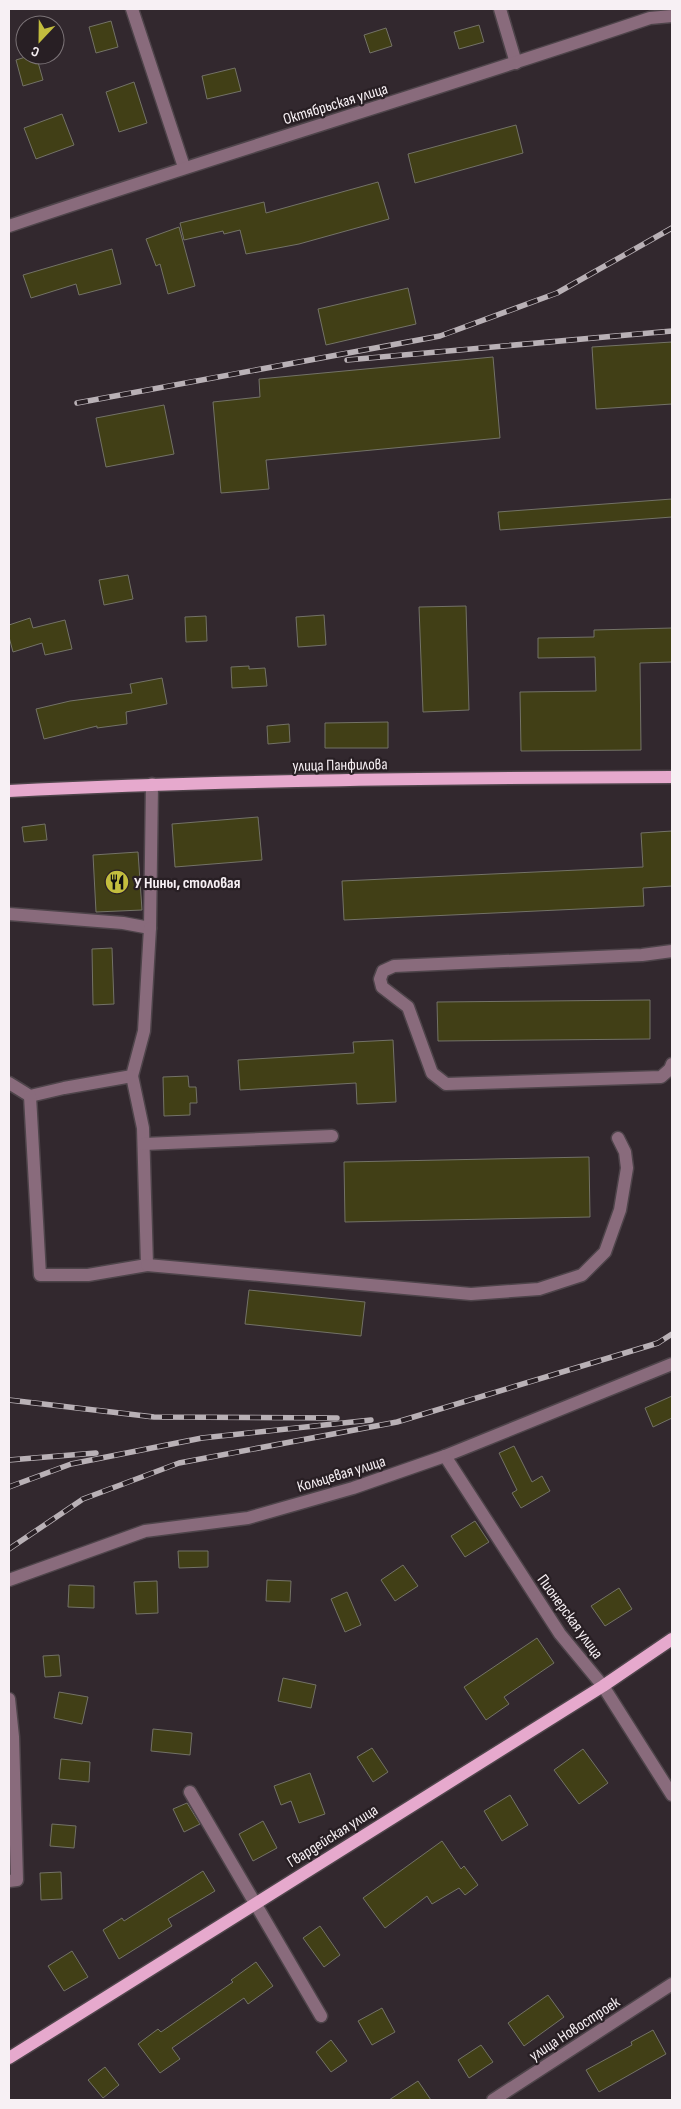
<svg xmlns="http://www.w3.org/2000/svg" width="681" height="2109" font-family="'Sofia Sans Condensed',sans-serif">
<rect width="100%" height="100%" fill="#32282e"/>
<g fill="#413f16" stroke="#737267">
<polygon points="111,21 118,47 96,53 89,27"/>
<polygon points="479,25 484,42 459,49 454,32"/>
<polygon points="386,28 392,46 370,53 364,35"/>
<polygon points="32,55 36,55 43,80 23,86 16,60"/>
<polygon points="235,68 241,91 207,99 202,76"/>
<polygon points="134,82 147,123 119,132 106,92"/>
<polygon points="62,114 74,145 36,159 24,128"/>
<polygon points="516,125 523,153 415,183 408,154"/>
<polygon points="378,182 389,219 299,244 246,254 240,230 224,234 223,231 184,240 180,223 264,202 266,213"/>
<polygon points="179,227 195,286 168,294 160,264 156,266 146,239"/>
<polygon points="112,249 121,284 79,295 76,284 31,298 23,275"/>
<polygon points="408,288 416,324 326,345 318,309"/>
<polygon points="672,342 672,404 596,409 592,347"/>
<polygon points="493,357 500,438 266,460 269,489 221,493 213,402 260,397 259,379"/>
<polygon points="164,405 174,454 106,467 96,418"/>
<polygon points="672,499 672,517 500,530 498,512"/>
<polygon points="128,575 133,599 104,605 99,580"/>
<polygon points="466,606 469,710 423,712 419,607"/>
<polygon points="324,615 326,645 298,647 296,617"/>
<polygon points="206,616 207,641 186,642 185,617"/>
<polygon points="30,618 33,628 65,620 72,649 45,655 42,643 13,652 9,637 9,625"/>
<polygon points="672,628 672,662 640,663 641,750 521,751 520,692 596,691 595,657 538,658 538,638 594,637 594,630"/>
<polygon points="249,666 249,669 265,668 267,686 232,688 231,667"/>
<polygon points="162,678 167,704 126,712 127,724 97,728 97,726 44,739 36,709 70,701 132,693 130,684"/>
<polygon points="388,722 388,748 325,748 325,723"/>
<polygon points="289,724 290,742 268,744 267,726"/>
<polygon points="258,817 262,860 175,867 172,824"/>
<polygon points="45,824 47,840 24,842 22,827"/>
<polygon points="672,831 672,886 643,888 644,906 344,920 342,881 643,867 641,833"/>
<polygon points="138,852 142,910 96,912 93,855"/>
<polygon points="112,948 114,1004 93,1005 92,949"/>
<polygon points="650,1000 650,1039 438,1041 437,1002"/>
<polygon points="393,1040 396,1102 357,1104 356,1083 240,1090 238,1060 354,1053 353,1042"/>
<polygon points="188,1076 189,1087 196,1087 197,1103 190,1103 190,1115 164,1116 163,1077"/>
<polygon points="589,1157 590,1217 345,1222 344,1162"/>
<polygon points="249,1290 365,1302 361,1336 245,1324"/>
<polygon points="672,1396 672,1418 653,1427 645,1408"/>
<polygon points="514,1446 532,1482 542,1476 550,1491 521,1508 512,1493 517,1490 499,1453"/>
<polygon points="475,1521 489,1542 465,1557 451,1536"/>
<polygon points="178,1551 208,1551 208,1567 179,1568"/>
<polygon points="403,1565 418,1586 395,1601 381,1580"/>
<polygon points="267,1580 291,1581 290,1602 266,1601"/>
<polygon points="157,1581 158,1613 136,1614 134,1582"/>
<polygon points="69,1585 94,1586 94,1608 68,1607"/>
<polygon points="619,1588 632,1609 605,1626 591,1606"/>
<polygon points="347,1592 361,1625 345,1632 331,1599"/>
<polygon points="537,1638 554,1663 504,1697 509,1704 486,1720 464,1687"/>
<polygon points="59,1655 61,1676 45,1677 43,1656"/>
<polygon points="283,1678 316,1685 311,1708 278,1701"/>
<polygon points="59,1692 88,1697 82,1724 54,1718"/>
<polygon points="153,1729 192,1733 190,1755 151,1751"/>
<polygon points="372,1748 388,1772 373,1782 357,1757"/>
<polygon points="583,1749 608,1783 579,1804 554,1770"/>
<polygon points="61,1759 90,1762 89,1782 59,1779"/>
<polygon points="310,1773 325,1814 299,1823 291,1801 281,1805 274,1786"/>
<polygon points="510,1795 528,1825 502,1841 484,1811"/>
<polygon points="187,1803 200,1824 184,1832 173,1809"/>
<polygon points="263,1821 277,1848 253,1861 239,1834"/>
<polygon points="52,1824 76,1826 74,1848 50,1846"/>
<polygon points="442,1841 461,1869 464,1866 478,1885 465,1895 459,1888 432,1904 427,1896 385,1928 363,1898"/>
<polygon points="203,1871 215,1891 168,1919 172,1926 119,1959 103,1930 122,1918 124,1921"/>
<polygon points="61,1872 62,1899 41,1900 40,1873"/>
<polygon points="320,1926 340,1955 324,1967 303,1938"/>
<polygon points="72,1951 88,1977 64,1991 48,1966"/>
<polygon points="256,1962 273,1986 248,2004 244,1998 172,2048 180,2059 160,2073 138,2044 158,2029 161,2032 233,1982 231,1980"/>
<polygon points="548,1995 564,2017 524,2046 508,2023"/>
<polygon points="382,2008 395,2032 372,2045 358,2021"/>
<polygon points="653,2030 666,2054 599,2092 586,2070 632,2045 631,2042"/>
<polygon points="331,2040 347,2061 331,2072 316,2052"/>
<polygon points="481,2045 493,2062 469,2078 458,2060"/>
<polygon points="105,2067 119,2085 103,2098 88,2080"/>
<polygon points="418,2081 431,2100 389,2100"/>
</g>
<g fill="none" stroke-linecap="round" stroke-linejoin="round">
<g stroke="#4e444a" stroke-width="15">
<g id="minor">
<polyline points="132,9 184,167"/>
<polyline points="500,9 516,63"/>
<path d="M9,226C222,154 437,90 650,18L672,16"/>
<polyline points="9,914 123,923 150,928 152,784"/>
<polyline points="672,951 642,955 394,966 383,971 380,979 382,987 408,1007 432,1073 446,1084 661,1077 670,1069 672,1064"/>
<polyline points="9,1083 30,1096 64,1088 132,1076 144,1031 150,928"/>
<polyline points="30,1096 40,1275 88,1275 147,1265 143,1128 132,1076"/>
<polyline points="144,1144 332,1136"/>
<polyline points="147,1265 471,1294 539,1289 582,1275 605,1252 620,1210 627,1168 625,1152 618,1138"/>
<polyline points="445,1456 560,1634 603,1686 672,1795"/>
<polyline points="9,1580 145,1531 248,1518 353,1488 445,1456 672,1364"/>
<polyline points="9,1699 13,1737 17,1880 9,1881"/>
<polyline points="190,1792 321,2016"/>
<polyline points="493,2100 672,1984"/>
</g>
</g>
<g stroke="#4e444a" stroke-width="15">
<g id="major">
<path d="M9,791C230,780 451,778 672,777"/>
<polyline points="9,2058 603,1686 672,1639"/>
</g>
</g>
<use href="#minor" stroke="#896b7c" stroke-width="12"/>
<use href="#major" stroke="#e6a9cd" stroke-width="12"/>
<g stroke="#b9b1b6" stroke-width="5.5">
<g id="rail">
<polyline points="347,360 672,331"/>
<polyline points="77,403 440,336 557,293 672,228"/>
<polyline points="9,1400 154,1417 337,1418"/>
<polyline points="9,1460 96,1453"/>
<polyline points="9,1487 71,1464 202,1438 371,1420"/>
<polyline points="9,1549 83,1499 179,1463 397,1422 658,1343 672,1334"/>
</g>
</g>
<use href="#rail" stroke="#281f24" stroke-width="4" stroke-dasharray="11" stroke-linecap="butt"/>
</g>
<defs>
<g id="restaurant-disc" transform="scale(1.25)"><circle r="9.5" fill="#c3bd3e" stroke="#281f24"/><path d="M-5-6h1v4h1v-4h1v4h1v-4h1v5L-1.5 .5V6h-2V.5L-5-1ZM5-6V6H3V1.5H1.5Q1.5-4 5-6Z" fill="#111"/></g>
</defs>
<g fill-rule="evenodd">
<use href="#restaurant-disc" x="117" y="882"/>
</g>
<g text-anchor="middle" stroke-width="4.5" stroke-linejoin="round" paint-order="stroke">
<g font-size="16" fill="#f7f0f4" stroke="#281f24">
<text transform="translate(335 103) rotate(-17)" y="6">Октябрьская улица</text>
<text transform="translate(340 764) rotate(-1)" y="6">улица Панфилова</text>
<text transform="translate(341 1473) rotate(-17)" y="6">Кольцевая улица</text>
<text transform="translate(571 1616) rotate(54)" y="6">Пионерская улица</text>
<text transform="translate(332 1835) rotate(-32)" y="6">Гвардейская улица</text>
<text transform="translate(574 2028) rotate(-33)" y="6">улица Новостроек</text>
</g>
<g font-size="16" font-weight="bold" fill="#f7f0f4" stroke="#281f24" text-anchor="start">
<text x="134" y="888">У Нины, столовая</text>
</g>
</g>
<rect width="681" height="2109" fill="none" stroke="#f7f0f4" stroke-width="20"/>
<g transform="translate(40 40) rotate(202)"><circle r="24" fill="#281f24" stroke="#7b7377"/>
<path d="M0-4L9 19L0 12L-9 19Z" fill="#c3bd3e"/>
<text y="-8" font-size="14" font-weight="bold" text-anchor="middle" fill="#f7f0f4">С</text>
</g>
</svg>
